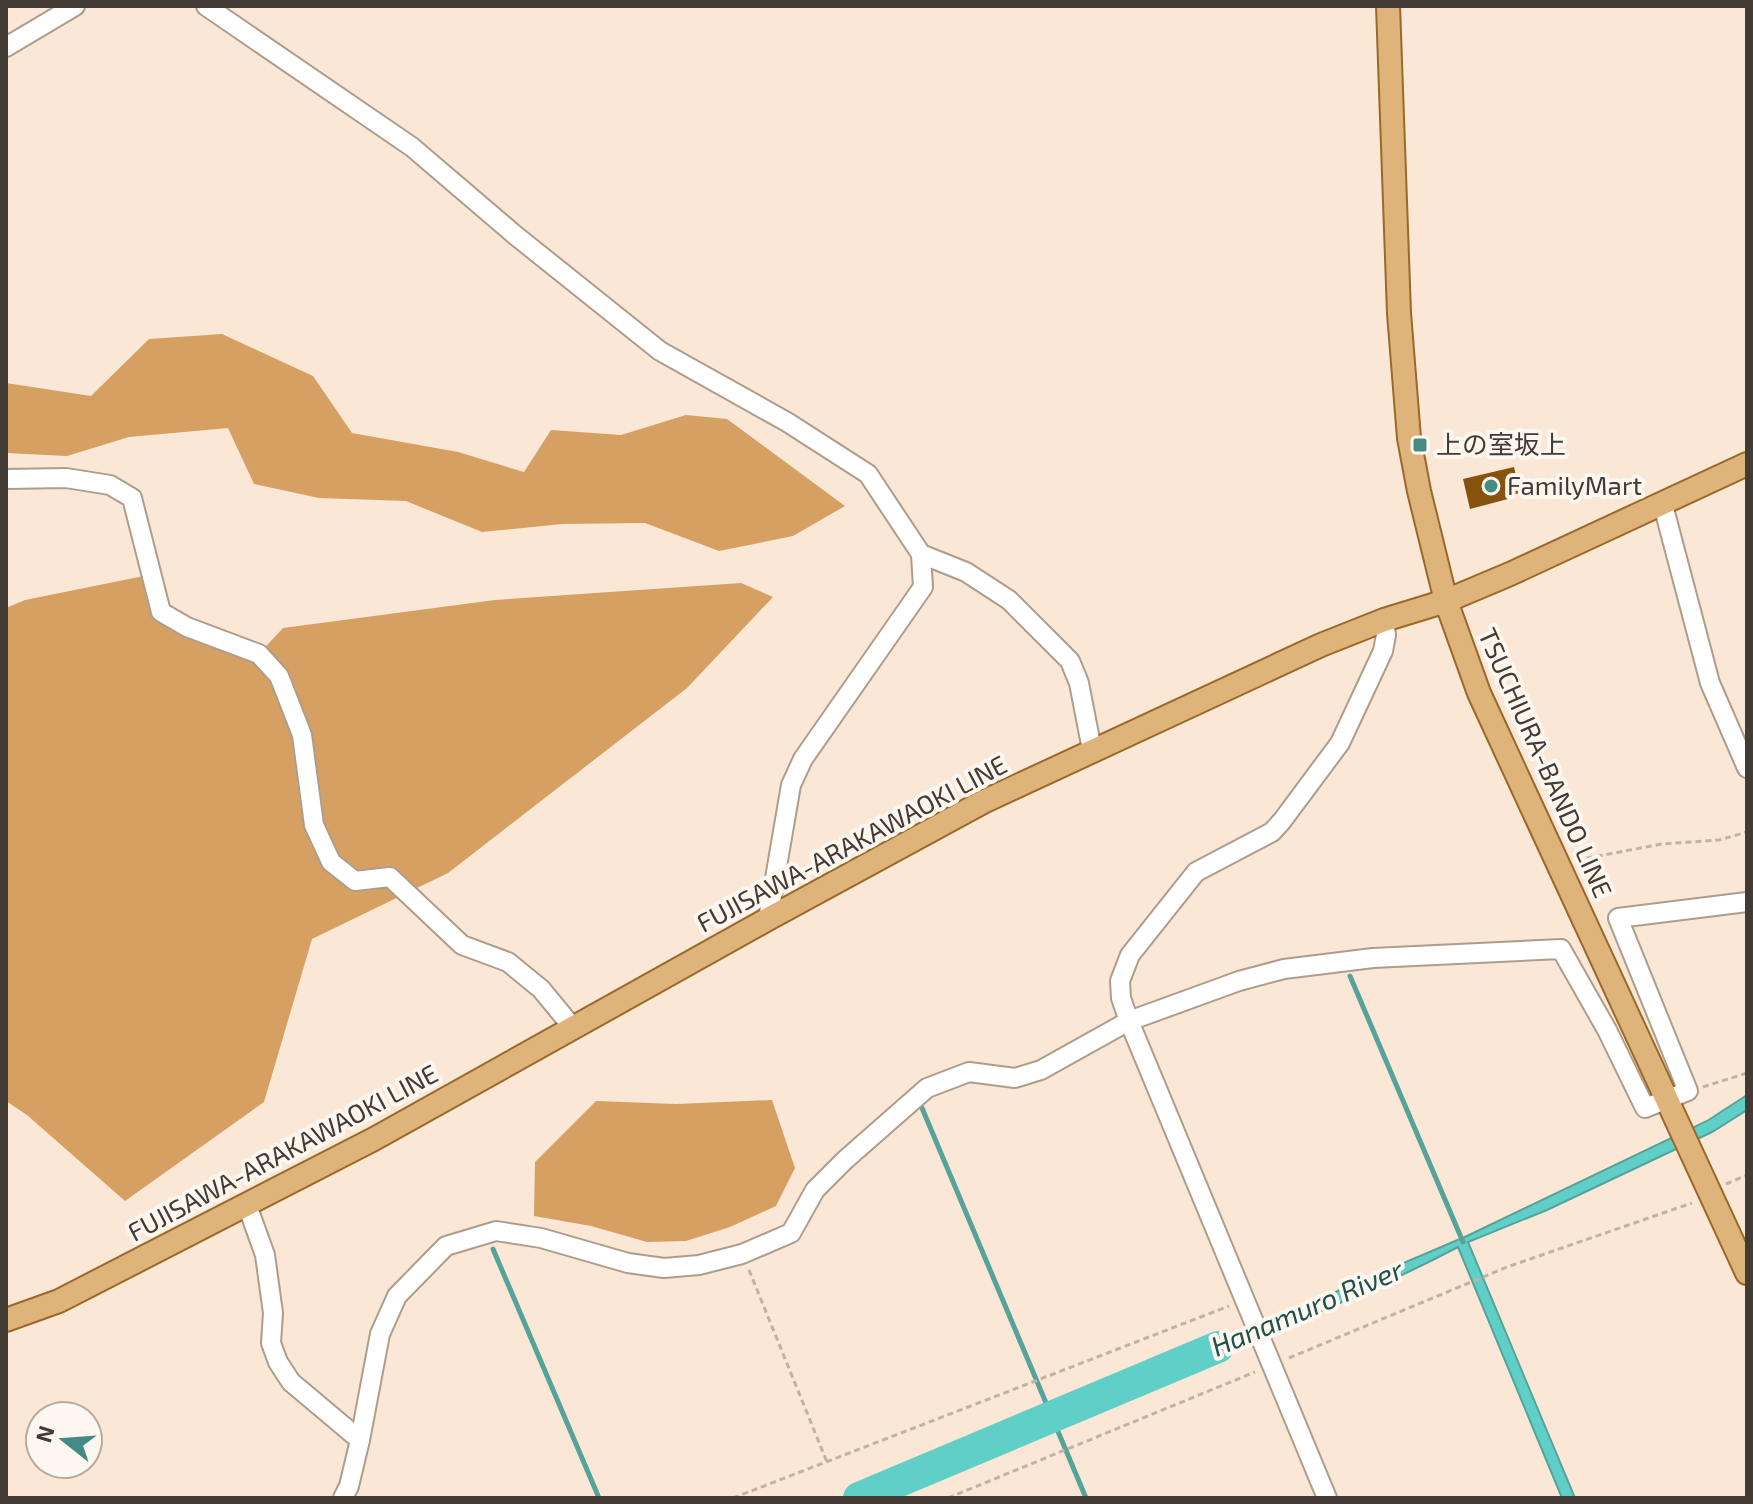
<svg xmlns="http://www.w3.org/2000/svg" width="1753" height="1504" font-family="'Exo 2','Noto Sans JP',sans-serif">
<rect width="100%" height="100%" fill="#fae7d5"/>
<g fill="#d7a063">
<polygon points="222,334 313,376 352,433 458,452 524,472 551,430 621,435 686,415 727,419 845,506 793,536 719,551 645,523 562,524 482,532 406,501 319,498 254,484 228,428 129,437 67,456 6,453 6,383 91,396 149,339"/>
<polygon points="144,576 161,612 259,654 283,628 495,600 741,583 773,597 687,688 448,873 312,939 264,1102 125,1201 27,1115 6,1101 6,608 25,600"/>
<polygon points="772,1100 795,1168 776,1206 730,1227 686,1241 647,1242 591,1226 534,1216 535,1162 596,1101 676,1104"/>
</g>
<path fill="#60cfc8" stroke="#57a39c" stroke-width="2" d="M1747,1095V1110L1712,1132L1547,1210L1468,1242L1575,1498H1562L1458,1247C1369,1294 1274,1331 1180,1368L1176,1356L1279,1316L1467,1236L1707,1121Z"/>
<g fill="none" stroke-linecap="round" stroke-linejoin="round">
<g stroke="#57a39c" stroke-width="5">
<polyline points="1350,976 1463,1242"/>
<polyline points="922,1108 1086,1498"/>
<polyline points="493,1249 599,1498"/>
</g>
<polyline stroke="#60cfc8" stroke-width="32" points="859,1498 1218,1347"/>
</g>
<polygon fill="#86530d" points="1514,467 1520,493 1507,496 1508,499 1470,509 1463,479"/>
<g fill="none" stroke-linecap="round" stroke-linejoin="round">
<g stroke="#ae9d8b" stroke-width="22">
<g id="minor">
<polyline points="206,6 412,147 515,235 660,351 787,422 868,474 921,554 923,587 803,759 791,785 768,919"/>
<polyline points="6,47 75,6"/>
<polyline points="6,479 66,478 110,485 132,498 161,612 187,627 259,654 279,676 302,735 314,825 331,862 355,881 390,877 462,945 508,962 541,989 574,1029"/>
<polyline points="1663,505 1710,683 1747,768"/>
<polyline points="921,554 966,572 1009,600 1070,661 1079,683 1092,750"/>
<polyline points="247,1205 265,1255 273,1313 271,1343 278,1362 291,1382 360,1440"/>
<polyline points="343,1498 349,1486 360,1440 380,1334 397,1296 446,1246 496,1231 541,1238 628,1263 664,1268 699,1265 742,1254 791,1233 815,1190 845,1160 927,1088 969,1072 1015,1078 1041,1070 1129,1021 1239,981 1284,969 1373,958 1561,949 1607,1030 1645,1108 1688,1091 1618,918 1747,902"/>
<polyline points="1327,1498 1129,1021 1121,998 1120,981 1130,955 1196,872 1272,832 1282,821 1340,743 1383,651 1386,635 1384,620"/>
</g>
</g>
<g stroke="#9a6929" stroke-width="26">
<g id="major">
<polyline points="1388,6 1399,313 1409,438 1419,491 1446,601 1479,693 1747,1273"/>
<polyline points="6,1320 59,1301 374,1139 768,919 983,802 1321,645 1384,620 1446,601 1510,574 1747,464"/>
</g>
</g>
<g stroke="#c1b2a3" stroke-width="3" stroke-dasharray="6 4" stroke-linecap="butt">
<polyline points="1577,860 1662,844 1719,840 1747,832"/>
<polyline points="1703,1087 1747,1073"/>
<polyline points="1726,1184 1747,1175"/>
<polyline points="749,1270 827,1462"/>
<polyline points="1289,1358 1507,1267 1692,1203"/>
<polyline points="733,1498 1229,1306"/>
<polyline points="948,1498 1255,1372"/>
</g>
<use href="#minor" stroke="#fff" stroke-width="18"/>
<use href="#major" stroke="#dfb47b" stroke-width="22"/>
</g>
<g fill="#448b86" stroke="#fef7ef" stroke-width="3">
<rect x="1412" y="437" width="16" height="16" rx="4"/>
<circle cx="1491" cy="486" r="8"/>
</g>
<g text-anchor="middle" stroke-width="8" stroke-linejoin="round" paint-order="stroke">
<g font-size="26" fill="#423b34" stroke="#fef7ef" text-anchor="start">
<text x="1436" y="454">上の室坂上</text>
<text x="1507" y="495">FamilyMart</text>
</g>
<g font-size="26" fill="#423b34" stroke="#fef7ef">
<text transform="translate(1545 763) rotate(66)" y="9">TSUCHIURA-BANDO LINE</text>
<text transform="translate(852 844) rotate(-28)" y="9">FUJISAWA-ARAKAWAOKI LINE</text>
<text transform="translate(283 1153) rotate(-28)" y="9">FUJISAWA-ARAKAWAOKI LINE</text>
</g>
<g font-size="28" font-style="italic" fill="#20514e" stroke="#fef7ef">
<text transform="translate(1307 1308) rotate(-23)" y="10">Hanamuro River</text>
</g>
</g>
<rect width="1753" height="1504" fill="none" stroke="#423b34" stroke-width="16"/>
<g transform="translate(64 1440) rotate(287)"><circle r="38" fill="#fef7ef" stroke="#b3aca4" stroke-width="2"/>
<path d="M0-6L14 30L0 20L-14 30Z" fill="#448b86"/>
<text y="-12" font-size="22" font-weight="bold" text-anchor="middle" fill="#423b34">N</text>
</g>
</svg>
